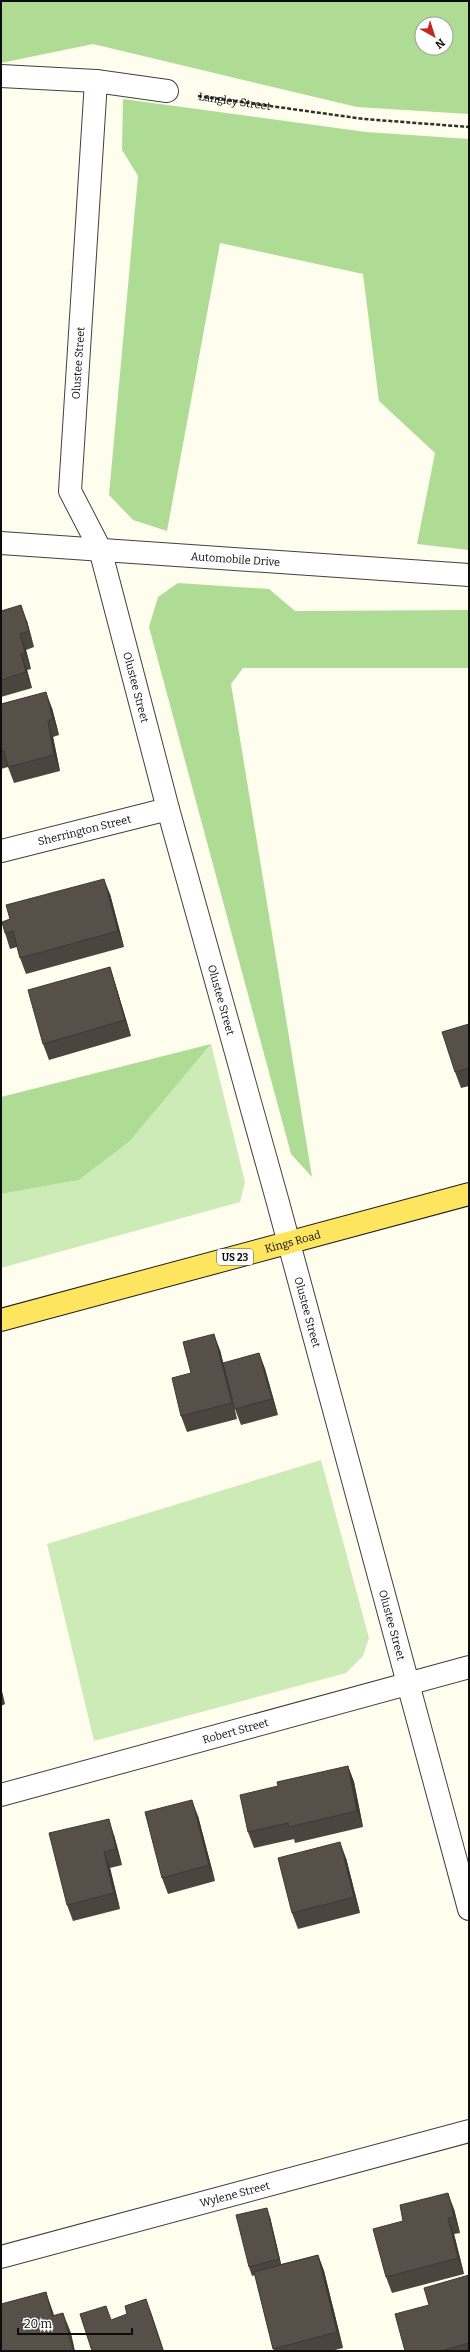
<svg xmlns="http://www.w3.org/2000/svg" width="470" height="2352" font-family="Bitter,serif">
<rect width="100%" height="100%" fill="#fffdee"/>
<g fill="#cdebb6">
<polygon points="211,1044 245,1182 240,1202 1,1268 1,1194 79,1180 130,1141"/>
<polygon points="321,1460 369,1638 363,1656 346,1673 94,1741 47,1544"/>
</g>
<g fill="#aedc95" fill-rule="evenodd">
<path d="M1,1H469V114L357,107L93,44L1,63ZM422,24H446V48H422Z"/>
<polygon points="123,99 366,132 469,139 469,550 417,544 435,453 379,401 363,274 220,243 167,531 133,520 109,495 138,176 122,150"/>
<polygon points="178,583 269,589 295,611 469,610 469,668 243,668 231,684 312,1177 291,1154 149,627 158,597"/>
<polygon points="211,1044 130,1141 79,1180 1,1194 1,1097"/>
</g>
<g fill="none" stroke-linecap="round" stroke-linejoin="round">
<g stroke="#404040" stroke-width="24">
<g id="minor">
<polyline points="1,76 96,81 167,91"/>
<path id="s2" d="M96,81L70,491L100,549L168,809L277,1199L469,1909"/>
<path id="s3" d="M1,543L469,575"/>
<path id="s4" d="M1,851L168,809"/>
<path id="s5" d="M1,1795L469,1667"/>
<path id="s6" d="M1,2257L469,2131"/>
</g>
</g>
<g stroke="#1e1e1e" stroke-width="24">
<g id="primary">
<path id="s7" d="M1,1320L469,1194"/>
</g>
</g>
<path stroke="#2f2f2f" stroke-width="2.5" stroke-dasharray="4 2" stroke-linecap="butt" id="s1" d="M198,96L364,119L469,127"/>
<use href="#minor" stroke="#fff" stroke-width="22"/>
<use href="#primary" stroke="#fde560" stroke-width="22"/>
</g>
<g fill="#4a453f">
<polygon points="1,611 27,621 34,647 26,650 31,669 27,670 32,688 1,697"/>
<polygon points="1,704 52,708 59,735 53,737 60,771 14,783 8,767 1,769"/>
<polygon points="110,894 124,947 26,974 20,958 17,947 10,949 5,933"/>
<polygon points="110,967 115,983 131,1036 49,1060 43,1044"/>
<polygon points="469,1024 469,1086 461,1088 455,1072"/>
<polygon points="220,1350 237,1419 187,1432 181,1416 191,1373"/>
<polygon points="259,1353 265,1369 278,1415 241,1425 235,1409"/>
<polygon points="1,1688 5,1704 1,1706"/>
<polygon points="348,1766 354,1782 363,1827 295,1843 294,1839 254,1848 248,1832 278,1786"/>
<polygon points="198,1816 215,1881 168,1894 162,1878"/>
<polygon points="114,1835 122,1865 110,1868 120,1909 73,1921 67,1905"/>
<polygon points="346,1858 360,1913 298,1929 292,1913"/>
<polygon points="454,2209 460,2233 454,2234 464,2274 392,2293 386,2277"/>
<polygon points="270,2217 281,2264 318,2255 324,2271 343,2348 331,2351 274,2351 255,2275 252,2276 249,2267"/>
<polygon points="469,2275 469,2351 405,2351 429,2305"/>
</g>
<g fill="#3c3833">
<polygon points="21,605 27,621 34,647 29,631"/>
<polygon points="20,634 26,650 31,669 25,653"/>
<polygon points="21,654 27,670 32,688 26,672"/>
<polygon points="46,692 52,708 59,735 53,719"/>
<polygon points="48,721 53,737 60,771 54,755"/>
<polygon points="104,879 110,894 124,947 118,931"/>
<polygon points="110,967 115,983 131,1036 125,1020"/>
<polygon points="214,1334 220,1350 237,1419 232,1403"/>
<polygon points="259,1353 265,1369 278,1415 272,1399"/>
<polygon points="1,1688 5,1704 1,1692"/>
<polygon points="348,1766 354,1782 363,1827 357,1811"/>
<polygon points="192,1800 198,1816 215,1881 209,1865"/>
<polygon points="109,1819 114,1835 122,1865 116,1849"/>
<polygon points="340,1842 346,1858 360,1913 354,1897"/>
<polygon points="104,1852 110,1868 120,1909 114,1893"/>
<polygon points="448,2193 454,2209 460,2233 454,2217"/>
<polygon points="267,2208 270,2217 282,2268 279,2259"/>
<polygon points="448,2218 454,2234 464,2274 458,2258"/>
<polygon points="318,2255 324,2271 343,2348 337,2332"/>
<polygon points="46,2292 53,2312 60,2336 52,2316"/>
<polygon points="146,2299 152,2315 164,2351 163,2351"/>
<polygon points="63,2313 71,2333 75,2351 73,2351"/>
</g>
<g fill="#565049" stroke="#3c3833">
<polygon points="21,605 29,631 20,634 25,653 21,654 26,672 1,680 1,611"/>
<polygon points="46,692 53,719 48,721 54,755 8,767 4,751 1,751 1,704"/>
<polygon points="104,879 118,931 20,958 13,931 5,933 2,922 10,919 6,905"/>
<polygon points="110,967 125,1020 43,1044 28,990"/>
<polygon points="469,1024 469,1068 455,1072 442,1032"/>
<polygon points="214,1334 232,1403 181,1416 172,1378 191,1373 183,1342"/>
<polygon points="259,1353 272,1399 235,1409 223,1363"/>
<polygon points="348,1766 357,1811 289,1827 288,1823 248,1832 240,1795 278,1786 277,1782"/>
<polygon points="192,1800 209,1865 162,1878 145,1812"/>
<polygon points="109,1819 116,1849 104,1852 114,1893 67,1905 49,1833"/>
<polygon points="340,1842 354,1897 292,1913 278,1858"/>
<polygon points="448,2193 454,2217 448,2218 458,2258 386,2277 373,2229 403,2221 400,2205"/>
<polygon points="267,2208 279,2259 249,2267 236,2215"/>
<polygon points="318,2255 337,2332 273,2349 254,2272"/>
<polygon points="469,2275 469,2343 441,2351 405,2351 395,2314 429,2305 424,2288"/>
<polygon points="46,2292 52,2316 63,2313 73,2351 2,2351 1,2349 1,2304"/>
<polygon points="146,2299 163,2351 92,2351 80,2314 106,2306 111,2320 127,2314 125,2306"/>
</g>
<g text-anchor="middle" stroke-width="4" stroke-linejoin="round" paint-order="stroke">
<rect fill="#fff" stroke="#565656" stroke-width="1" x="217" y="1249" width="36" height="16" rx="3"/>
<g font-size="10" font-weight="bold" fill="#0d0d0d">
<text x="235" y="1261">US 23</text>
</g>
<g font-size="11" fill="#0d0d0d" stroke="#fff">
<text dy="4" stroke="none"><textPath href="#s1" startOffset="37">Langley Street</textPath></text>
<text transform="translate(78 363) rotate(-86)" y="4">Olustee Street</text>
<text dy="4" stroke="none"><textPath href="#s3" startOffset="235">Automobile Drive</textPath></text>
<text dy="4" stroke="none"><textPath href="#s2" startOffset="619">Olustee Street</textPath></text>
<text dy="4" stroke="none"><textPath href="#s4" startOffset="86">Sherrington Street</textPath></text>
<text dy="4" stroke="none"><textPath href="#s2" startOffset="943">Olustee Street</textPath></text>
<text dy="4" stroke="none"><textPath href="#s7" startOffset="302">Kings Road</textPath></text>
<text dy="4" stroke="none"><textPath href="#s2" startOffset="1267">Olustee Street</textPath></text>
<text dy="4" stroke="none"><textPath href="#s2" startOffset="1591">Olustee Street</textPath></text>
<text dy="4" stroke="none"><textPath href="#s5" startOffset="243">Robert Street</textPath></text>
<text dy="4" stroke="none"><textPath href="#s6" startOffset="242">Wylene Street</textPath></text>
</g>
</g>
<rect width="470" height="2352" fill="none" stroke="#0d0d0d" stroke-width="4"/>
<g transform="translate(434 36) rotate(141)"><circle r="19" fill="#ffffff" stroke="#9e9e9e"/>
<path d="M0-3L7 15L0 10L-7 15Z" fill="#c22821"/>
<text y="-6" font-size="11" font-weight="bold" text-anchor="middle" fill="#0d0d0d">N</text>
</g>
<path d="M18 2328v6h114v-6" fill="none" stroke="#0d0d0d" stroke-width="2"/>
<text x="24" y="2328" font-size="12" fill="#0d0d0d" stroke="#ffffff" stroke-width="3" paint-order="stroke">20 m</text>
</svg>
